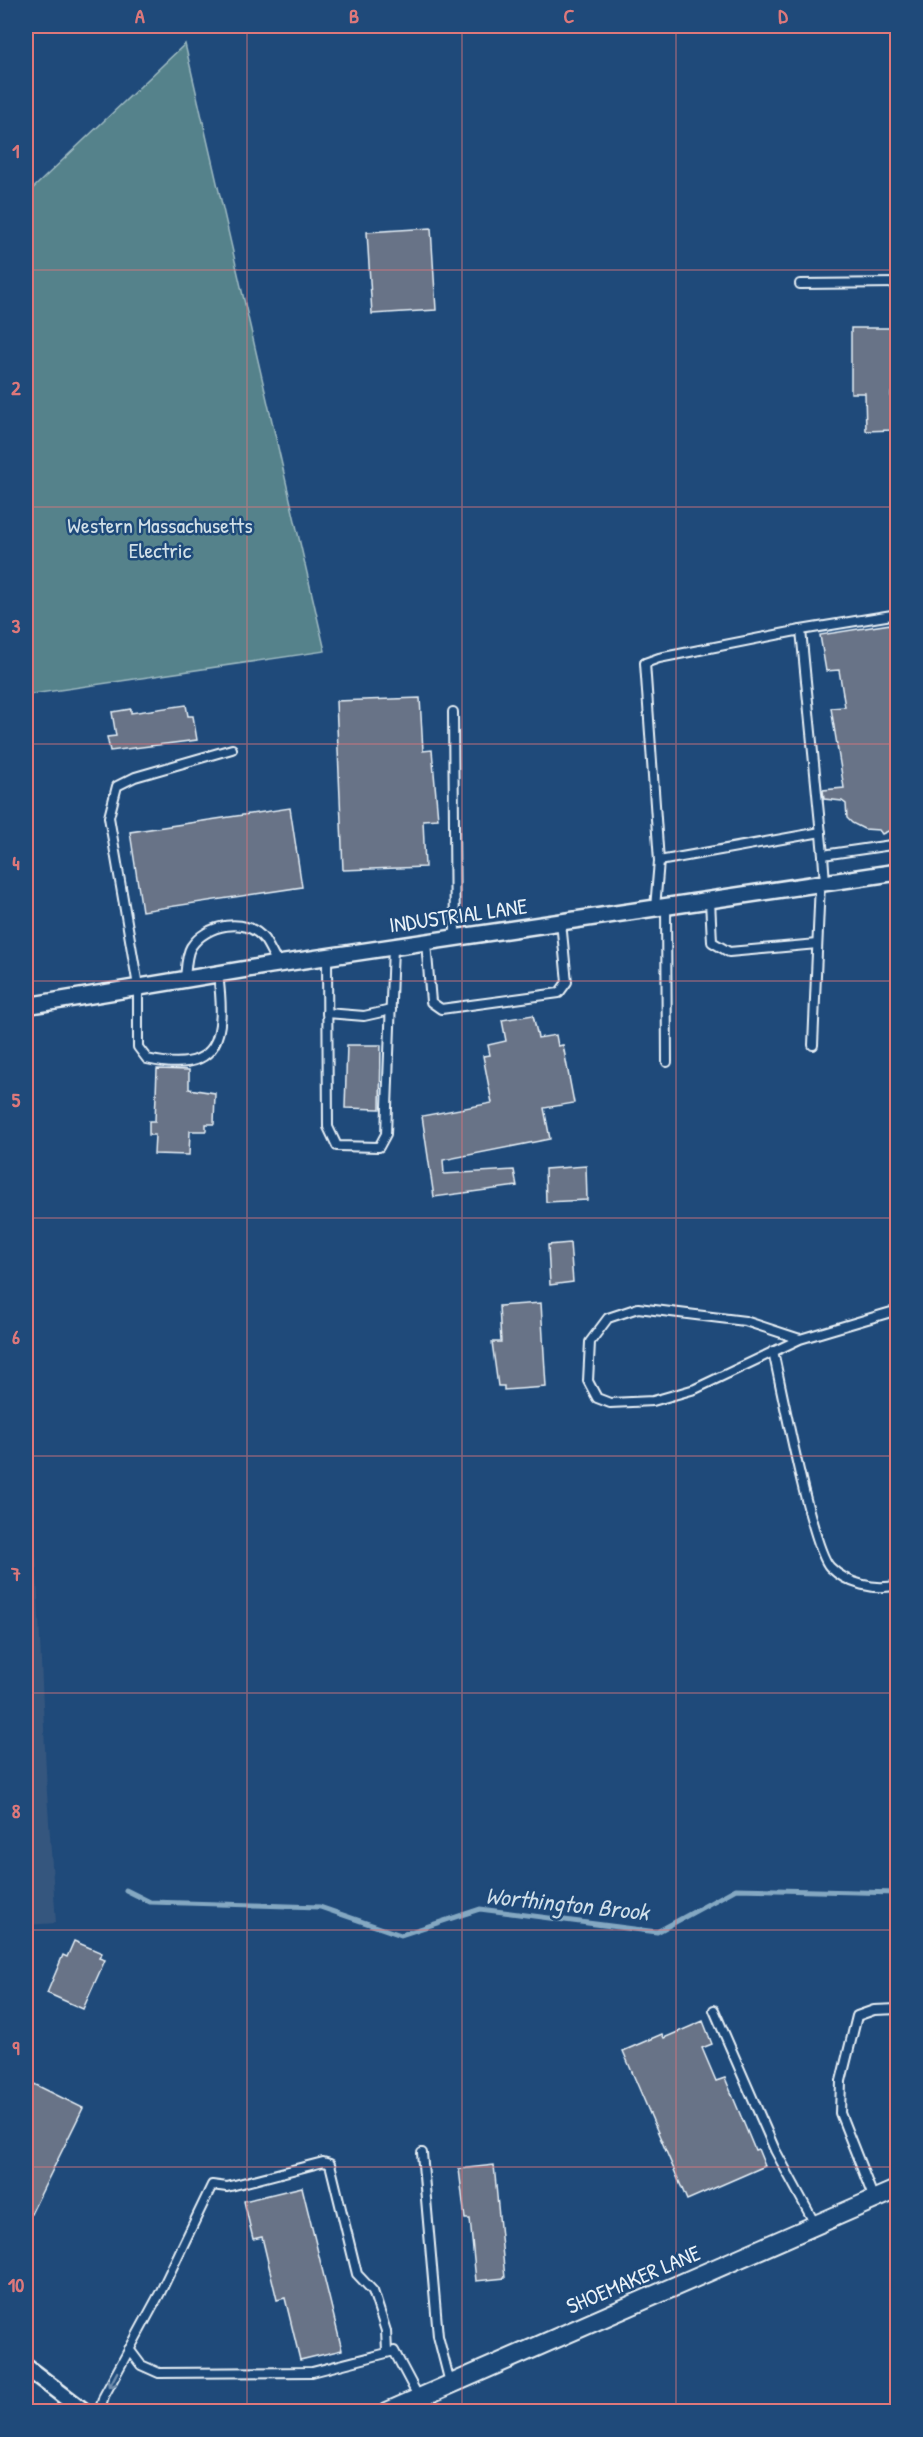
<svg xmlns="http://www.w3.org/2000/svg" width="923" height="2437" font-family="'Patrick Hand',sans-serif">
<rect width="100%" height="100%" fill="#1f4a7a"/>
<filter id="ink" filterUnits="userSpaceOnUse"><feTurbulence type="fractalNoise" baseFrequency=".0167" numOctaves="2"/><feDisplacementMap in="SourceGraphic" scale="12" xChannelSelector="R" yChannelSelector="G"/><feConvolveMatrix kernelMatrix="1 2 1 2 8 2 1 2 1" color-interpolation-filters="sRGB"/></filter>
<g filter="url(#ink)">
<polygon fill="#35567e" points="26,1332 47,1793 56,1923 26,1925"/>
<polygon fill="#55828b" stroke="#9ebac2" stroke-width="1.5" points="185,44 325,651 26,695 26,195"/>
<g fill="none" stroke-linecap="round" stroke-linejoin="round">
<polyline stroke="#84a8c2" stroke-width="5" points="126,1890 150,1902 320,1907 401,1935 480,1909 657,1932 736,1889 898,1893"/>
</g>
<g fill="#687387" stroke="#e8f1f8" stroke-width="1.5">
<polygon points="431,228 436,310 372,314 367,232"/>
<polygon points="851,328 897,328 897,393 891,393 892,430 866,431 865,393 851,393"/>
<polygon points="897,623 897,827 882,834 879,830 864,829 852,823 847,818 846,804 842,801 824,799 823,790 844,788 831,708 845,707 839,670 826,671 820,635"/>
<polygon points="420,698 423,751 432,750 438,819 423,820 425,867 343,870 336,701"/>
<polygon points="186,705 188,716 193,716 197,740 110,751 107,737 116,736 112,712 131,709 131,713"/>
<polygon points="290,808 302,887 142,911 130,832"/>
<polygon points="533,1015 538,1038 556,1035 558,1046 563,1045 574,1103 544,1108 550,1139 443,1160 444,1174 514,1170 517,1186 434,1197 422,1116 492,1103 483,1056 490,1055 488,1045 506,1041 502,1020"/>
<polygon points="347,1045 381,1045 380,1109 345,1108"/>
<polygon points="157,1069 189,1070 189,1089 215,1093 214,1124 206,1124 206,1131 190,1131 189,1155 154,1154 155,1135 149,1135 149,1121 155,1121"/>
<polygon points="586,1166 587,1200 546,1202 545,1169"/>
<polygon points="570,1243 573,1282 550,1285 548,1245"/>
<polygon points="541,1303 546,1387 504,1390 504,1386 498,1386 492,1342 501,1342 499,1306"/>
<polygon points="74,1941 102,1953 99,1958 105,1960 83,2009 47,1993 63,1955 67,1957"/>
<polygon points="703,2021 712,2044 702,2048 716,2081 725,2078 755,2150 758,2149 765,2166 687,2200 623,2051 662,2034 664,2038"/>
<polygon points="26,2080 83,2108 26,2224"/>
<polygon points="494,2165 505,2278 476,2281 470,2219 465,2219 459,2169"/>
<polygon points="302,2187 342,2350 300,2360 285,2298 277,2300 262,2237 253,2239 244,2201"/>
</g>
<g fill="none" stroke-linecap="round" stroke-linejoin="round">
<g stroke="#e8f1f8" stroke-width="12">
<g id="service">
<polyline points="800,284 898,283"/>
<polyline points="801,630 898,614"/>
<polyline points="453,712 455,938"/>
<polyline points="659,861 821,832"/>
<polyline points="825,882 823,855 898,844"/>
<polyline points="710,900 712,942 729,952 817,944"/>
<polyline points="666,906 667,1062"/>
<polyline points="655,908 659,861 645,663 659,658 801,630 823,855"/>
<polyline points="426,942 431,1002 441,1009 559,993 567,982 561,922"/>
<polyline points="327,957 328,1127 337,1146 379,1147 386,1134 393,947"/>
<path d="M218,974C226,1036 221,1076 147,1059L138,1047V986L109,817L117,786L135,777L232,749"/>
<path d="M185,979C186,970 186,955 191,947C206,924 246,916 264,939C269,946 273,956 278,964"/>
<polyline points="327,1013 364,1016 391,1010"/>
<polyline points="813,1045 820,883"/>
<polyline points="800,1339 745,1321 638,1308 608,1318 590,1342 588,1381 597,1398 610,1403 653,1401 695,1389 800,1339 898,1310"/>
<path d="M773,1351C781,1386 812,1549 830,1567C847,1584 875,1591 898,1585"/>
<polyline points="714,2010 775,2150 815,2224"/>
<polyline points="422,2153 438,2336 450,2383"/>
<polyline points="874,2199 840,2113 841,2081 857,2016 874,2010 898,2009"/>
<polyline points="129,2349 141,2365 159,2373 312,2372 394,2351 419,2398"/>
<polyline points="99,2412 104,2396 160,2293 212,2185 227,2187 323,2162 330,2164 357,2274 373,2291 376,2300 386,2331 387,2351"/>
</g>
</g>
<g stroke="#e8f1f8" stroke-width="20">
<g id="minor">
<polyline points="26,1006 271,965 898,872"/>
<polyline points="26,2367 85,2412"/>
</g>
</g>
<g stroke="#e8f1f8" stroke-width="22">
<polyline id="tertiary" points="387,2412 898,2189"/>
</g>
<use href="#service" stroke="#1f4a7a" stroke-width="8"/>
<use href="#minor" stroke="#1f4a7a" stroke-width="15"/>
<use href="#tertiary" stroke="#1f4a7a" stroke-width="18"/>
</g>
<defs><path id="oneway-shaft" d="M-6 0H5M1.5-3L5.5 0L1.5 3" fill="none" stroke-width="1.6" stroke-linecap="round" stroke-linejoin="round" transform="scale(1.5)"/></defs>
<use stroke="#6f8dac" href="#oneway-shaft" transform="translate(113 2380) rotate(118)"/>
</g>
<path fill="none" stroke="#dd787b" stroke-width="1.5" stroke-opacity="0.55" d="M247,26V2412M462,26V2412M676,26V2412M26,270H898M26,507H898M26,744H898M26,981H898M26,1218H898M26,1456H898M26,1693H898M26,1930H898M26,2167H898"/>
<g text-anchor="middle" stroke-width="5" stroke-linejoin="round" paint-order="stroke">
<g font-size="22" fill="#d2e0e8" stroke="#1f4a7a">
<text x="160" y="533">Western Massachusetts<tspan x="160" dy="25">Electric</tspan></text>
</g>
<g font-size="22" fill="#e8f1f8" stroke="#1f4a7a">
<text transform="translate(458 915) rotate(-8)" y="8">INDUSTRIAL LANE</text>
<text transform="translate(633 2279) rotate(-23)" y="8">SHOEMAKER LANE</text>
</g>
<g font-size="24" font-style="italic" fill="#cfdfea" stroke="#1f4a7a">
<text transform="translate(567 1904) rotate(6)" y="8">Worthington Brook</text>
</g>
</g>
<rect width="923" height="2437" fill="none" stroke="#1f4a7a" stroke-width="66"/>
<rect x="33" y="33" width="857" height="2371" fill="none" stroke="#dd787b" stroke-width="2"/>
<g font-size="20" text-anchor="middle" font-weight="bold" fill="#dd787b">
<text x="140" y="23">A</text>
<text x="354" y="23">B</text>
<text x="569" y="23">C</text>
<text x="783" y="23">D</text>
<text x="16" y="158">1</text>
<text x="16" y="395">2</text>
<text x="16" y="633">3</text>
<text x="16" y="870">4</text>
<text x="16" y="1107">5</text>
<text x="16" y="1344">6</text>
<text x="16" y="1581">7</text>
<text x="16" y="1818">8</text>
<text x="16" y="2055">9</text>
<text x="16" y="2292">10</text>
</g>
</svg>
